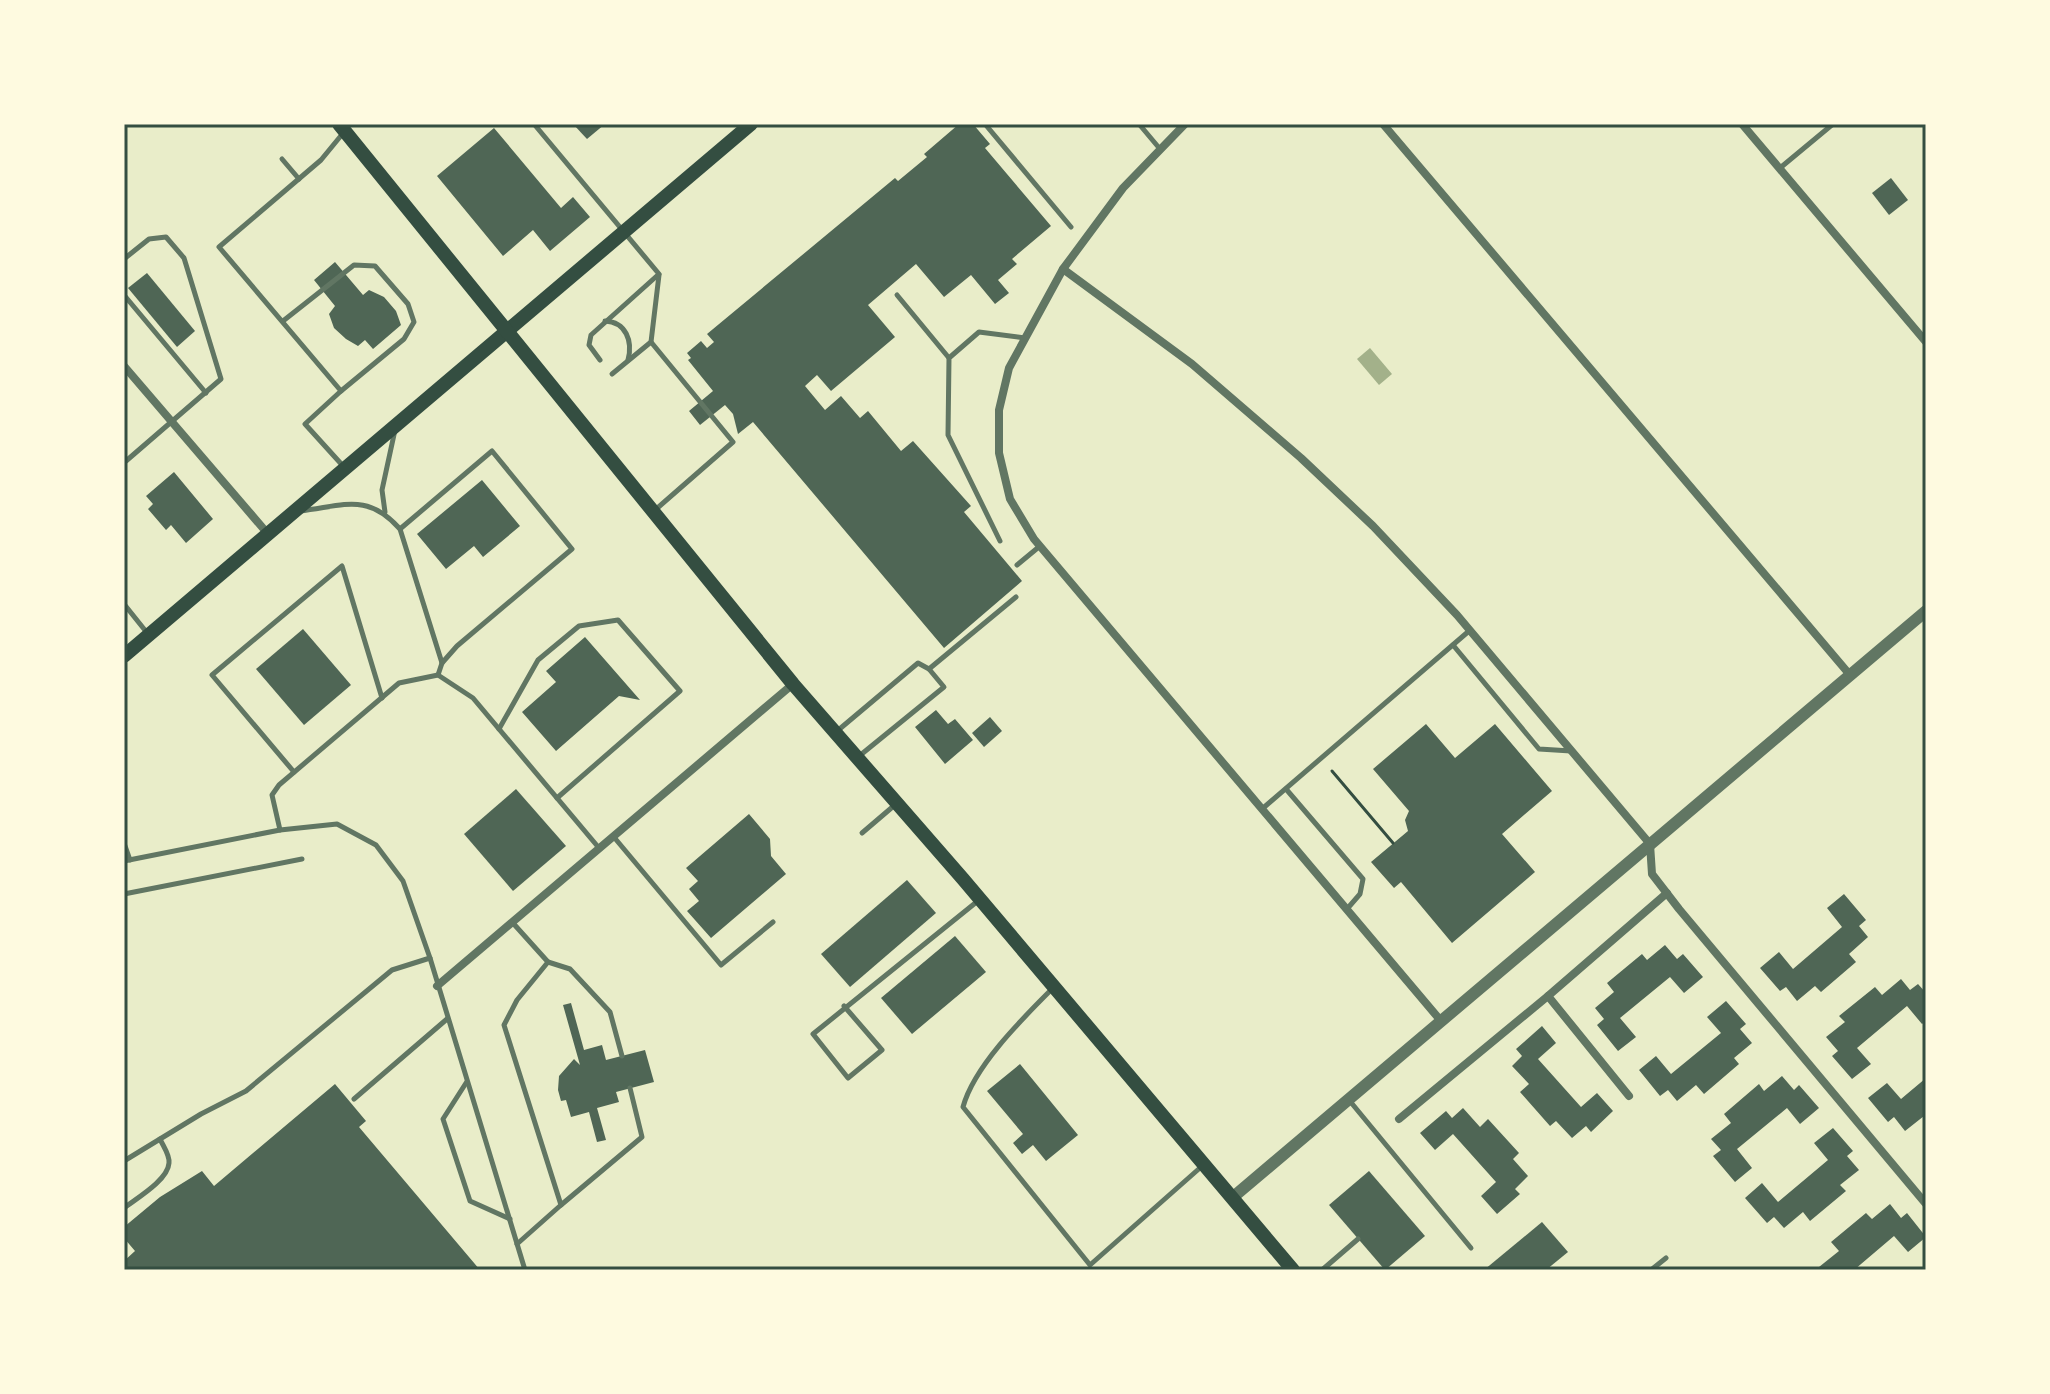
<svg xmlns="http://www.w3.org/2000/svg" width="2050" height="1394" font-family="'Roboto Condensed',sans-serif">
<rect width="100%" height="100%" fill="#e9edc9"/>
<polygon fill="#a3b18a" points="1370,348 1392,374 1379,385 1357,359"/>
<g fill="#4f6655">
<polygon points="573,124 605,124 587,139"/>
<polygon points="959,124 973,124 990,144 985,148 1051,226 1012,259 1017,264 998,280 1009,293 995,304 971,275 944,297 916,264 868,305 895,337 831,391 817,375 805,386 825,410 841,396 860,418 868,411 901,451 913,441 971,506 964,512 1022,581 944,648 753,422 738,434 733,414 725,405 700,425 689,411 713,391 688,360 691,358 687,353 701,341 707,348 714,342 707,334 895,178 898,181 927,157 924,154"/>
<polygon points="494,128 561,208 573,197 590,217 550,251 533,230 503,256 437,176"/>
<polygon points="1891,178 1908,200 1889,215 1872,193"/>
<polygon points="335,262 363,295 369,290 384,297 396,311 401,325 373,349 365,340 358,346 346,339 334,328 329,314 335,306 314,280"/>
<polygon points="147,273 195,331 177,347 128,288"/>
<polygon points="174,472 213,519 186,543 171,525 166,530 148,509 153,504 146,496"/>
<polygon points="482,480 520,526 483,557 474,546 446,569 417,534"/>
<polygon points="303,629 351,685 304,725 256,669"/>
<polygon points="585,637 640,700 619,696 556,751 522,712 556,682 546,671"/>
<polygon points="936,710 948,724 955,719 973,740 945,764 915,727"/>
<polygon points="990,717 1002,731 984,747 972,733"/>
<polygon points="1426,724 1455,758 1495,724 1552,791 1502,834 1535,872 1452,943 1401,882 1394,888 1371,862 1408,831 1405,820 1409,811 1373,769"/>
<polygon points="516,789 566,846 513,891 464,834"/>
<polygon points="749,814 770,839 771,856 786,874 711,938 687,911 699,901 689,889 698,881 686,868"/>
<polygon points="907,880 936,913 850,987 821,954"/>
<polygon points="1844,894 1866,920 1859,926 1868,937 1849,954 1856,962 1821,992 1815,986 1797,1001 1786,987 1780,991 1760,968 1779,952 1793,969 1842,927 1827,908"/>
<polygon points="955,936 986,972 912,1034 881,998"/>
<polygon points="1665,945 1677,959 1683,954 1703,977 1684,993 1670,977 1620,1018 1636,1037 1618,1051 1597,1025 1604,1019 1595,1008 1614,992 1607,983 1642,954 1647,960"/>
<polygon points="1901,979 1910,990 1918,984 1926,993 1926,1021 1922,1024 1907,1006 1857,1048 1871,1064 1852,1079 1832,1056 1838,1051 1826,1037 1845,1022 1839,1016 1875,987 1882,995"/>
<polygon points="1726,1001 1746,1024 1740,1029 1752,1043 1734,1058 1739,1064 1704,1094 1696,1085 1677,1101 1668,1090 1660,1096 1639,1070 1656,1056 1671,1074 1721,1033 1707,1017"/>
<polygon points="571,1003 584,1050 602,1045 606,1060 645,1050 654,1082 616,1092 619,1102 597,1108 606,1140 597,1142 589,1112 571,1117 566,1100 561,1101 558,1090 559,1076 574,1059 580,1065 563,1005"/>
<polygon points="1542,1026 1556,1043 1538,1059 1581,1107 1597,1093 1613,1111 1591,1132 1586,1126 1572,1138 1556,1121 1550,1126 1520,1092 1529,1084 1512,1066 1522,1056 1516,1049"/>
<polygon points="1020,1064 1078,1135 1046,1161 1033,1145 1022,1154 1013,1143 1023,1134 987,1091"/>
<polygon points="1782,1076 1794,1090 1799,1085 1819,1108 1800,1124 1787,1108 1737,1149 1752,1168 1735,1182 1713,1156 1721,1150 1711,1139 1731,1123 1724,1114 1759,1084 1764,1091"/>
<polygon points="1926,1078 1926,1119 1924,1116 1905,1131 1894,1117 1888,1122 1868,1098 1887,1083 1901,1099"/>
<polygon points="335,1084 366,1121 359,1127 480,1270 124,1270 124,1261 135,1251 124,1238 124,1227 160,1197 202,1171 214,1186"/>
<polygon points="1463,1108 1480,1127 1488,1119 1519,1153 1513,1159 1528,1176 1515,1189 1520,1194 1497,1214 1481,1196 1496,1182 1453,1134 1435,1150 1420,1133 1446,1111 1452,1118"/>
<polygon points="1833,1128 1853,1151 1847,1156 1859,1170 1840,1185 1846,1191 1810,1221 1803,1212 1784,1228 1774,1217 1767,1223 1745,1198 1762,1183 1778,1202 1828,1160 1814,1143"/>
<polygon points="1369,1171 1425,1236 1385,1270 1329,1205"/>
<polygon points="1890,1204 1901,1218 1907,1213 1926,1237 1908,1252 1894,1236 1854,1270 1822,1270 1819,1267 1839,1251 1831,1242 1866,1213 1872,1219"/>
<polygon points="1542,1222 1568,1252 1546,1270 1484,1270"/>
</g>
<g fill="none" stroke-linecap="round" stroke-linejoin="round">
<polyline stroke="#344e41" stroke-width="3" points="1332,771 1393,843"/>
<g stroke="#617663" stroke-width="5">
<polyline points="534,124 659,274 591,335 589,345 600,360"/>
<polyline points="985,124 1071,227"/>
<polyline points="1139,124 1160,149"/>
<polyline points="282,159 299,179"/>
<polyline points="1780,168 1833,124"/>
<polyline points="124,259 149,239 166,237 184,258 221,379 126,461 124,458"/>
<polyline points="124,295 206,393"/>
<polyline points="897,295 949,358"/>
<polyline points="283,321 354,265 375,266 408,304 414,322 404,339 341,391"/>
<path d="M605,321C626,322 633,341 628,360"/>
<polyline points="651,342 733,442 654,511"/>
<polyline points="612,374 651,342 659,275"/>
<polyline points="344,467 305,424 341,391 219,247 321,160 344,132"/>
<path d="M300,511C344,506 367,492 400,529L442,663L438,675"/>
<polyline points="385,512 382,490 395,430"/>
<polyline points="400,529 492,451 572,549 457,646 442,663"/>
<polyline points="1000,541 948,435 949,358 979,332 1025,338"/>
<polyline points="1017,565 1040,546"/>
<polyline points="124,604 148,634"/>
<polyline points="1453,645 1539,749 1571,751"/>
<polyline points="499,729 538,660 579,626 618,620 680,691 557,798"/>
<polyline points="836,732 918,663 929,669 1016,597"/>
<polyline points="858,757 944,687 929,669"/>
<polyline points="294,772 212,675 342,566 382,698"/>
<polyline points="1286,789 1363,879 1360,894 1347,909"/>
<polyline points="1262,809 1469,631"/>
<polyline points="280,830 272,795 279,785 399,683 438,675 473,698 599,848"/>
<polyline points="862,833 896,804"/>
<polyline points="613,836 721,965 773,922"/>
<polyline points="124,843 130,860"/>
<polyline points="124,861 280,830 337,824 376,845 403,881 430,958 525,1270"/>
<polyline points="124,894 302,859"/>
<polyline points="512,922 548,962 517,1000 504,1025 561,1205 517,1244"/>
<polyline points="548,962 570,969 610,1012 622,1056"/>
<path d="M1053,988C1023,1018 974,1066 963,1107L1090,1265L1201,1167"/>
<polyline points="844,1006 882,1050 848,1078 813,1034 979,900"/>
<polyline points="466,1083 443,1119 470,1201 510,1219"/>
<polyline points="354,1099 447,1019"/>
<polyline points="1349,1100 1471,1248"/>
<polyline points="124,1161 201,1114 246,1091 392,970 430,958"/>
<polyline points="561,1205 642,1137 630,1088"/>
<path d="M124,1208C137,1198 168,1180 169,1163C170,1155 163,1146 160,1139"/>
<polyline points="1322,1270 1358,1239"/>
<polyline points="1651,1270 1666,1258"/>
</g>
<g stroke="#617663" stroke-width="8">
<polyline points="1185,124 1123,188 1063,269 1009,368 999,410 999,453 1010,499 1034,539 1441,1021"/>
<polyline points="1383,124 1850,675"/>
<polyline points="1742,124 1926,342"/>
<polyline points="1063,269 1192,364 1301,458 1373,526 1457,615 1650,844 1652,874 1679,909 1926,1204"/>
<polyline points="124,366 268,534"/>
<polyline points="437,986 793,684"/>
<polyline points="1548,996 1629,1096"/>
<polyline points="1399,1119 1548,996 1667,893"/>
</g>
<polyline stroke="#617663" stroke-width="12" points="1232,1198 1926,611"/>
<polyline stroke="#344e41" stroke-width="14" points="124,656 751,124"/>
<polyline stroke="#344e41" stroke-width="14" points="339,124 793,684 963,879 1293,1270"/>
</g>
<rect width="2050" height="1394" fill="none" stroke="#fefae0" stroke-width="252"/>
<rect x="126" y="126" width="1798" height="1142" fill="none" stroke="#344e41" stroke-width="3"/>
</svg>
